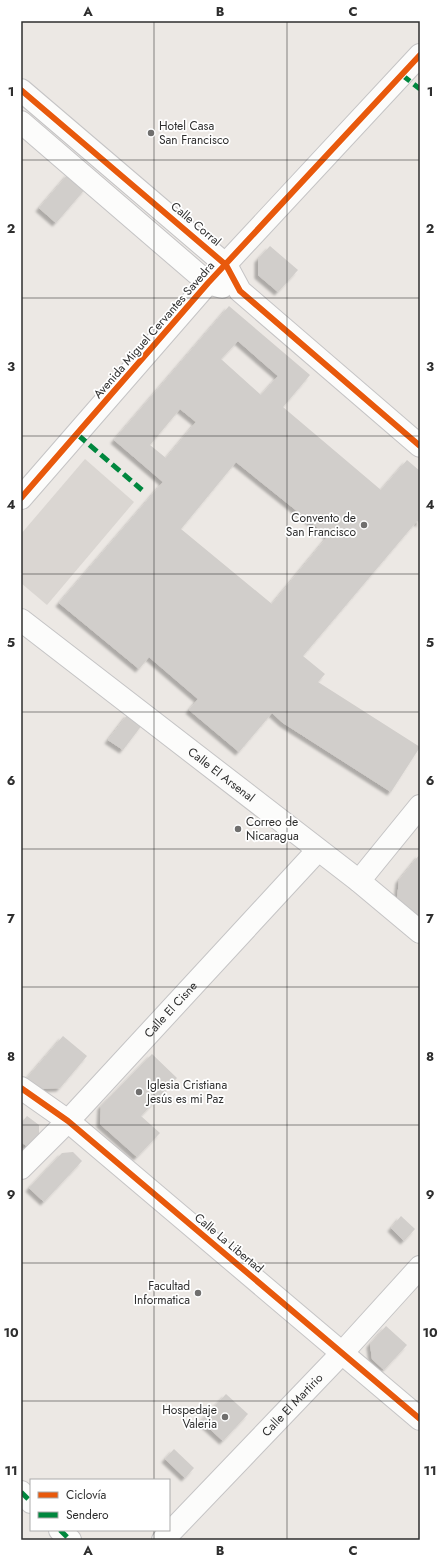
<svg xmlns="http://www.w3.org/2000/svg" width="441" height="1561" font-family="Jost,sans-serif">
<defs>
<filter id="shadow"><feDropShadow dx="-3.5" dy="3.5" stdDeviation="1" flood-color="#0004"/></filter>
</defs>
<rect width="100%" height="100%" fill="#ece8e4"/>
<polygon fill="#dad6d2" points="85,459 134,502 47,605 21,583 21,534"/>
<g fill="#d1cecb" fill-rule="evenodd" filter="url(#shadow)">
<polygon points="69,173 86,188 56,223 39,208"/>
<polygon points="270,246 298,270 278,292 258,275 258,259"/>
<path d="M229,306L310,375L283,407L381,490L407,460L420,471V524L417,521L303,656L325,674L318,682L420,747L391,792L283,723L272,713L239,752L189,710L198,699L149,657L139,669L59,603L163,482L114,440ZM238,341L278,376L261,395L221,359ZM180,409L196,422L166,458L150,445ZM236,462L328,536L272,604L181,529Z"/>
<polygon points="128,714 142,725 123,750 108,740"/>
<polygon points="420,854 420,918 397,899 399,880"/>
<polygon points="63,1036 87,1056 60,1088 39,1089 26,1079"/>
<polygon points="152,1054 177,1078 141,1116 160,1133 137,1157 100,1124 101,1106"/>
<polygon points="27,1116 39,1125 39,1134 28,1147 21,1142 21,1123"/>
<polygon points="73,1152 82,1161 44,1202 29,1188 62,1153"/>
<polygon points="401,1216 415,1229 404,1241 391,1228"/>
<polygon points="386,1326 407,1345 384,1370 372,1359 370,1344"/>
<polygon points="226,1394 248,1414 223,1441 201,1421"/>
<polygon points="174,1449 194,1468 185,1478 165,1459"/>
</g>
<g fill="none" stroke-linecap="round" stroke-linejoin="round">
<g stroke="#c5c4c5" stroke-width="24">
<g id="street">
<polyline points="21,90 226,265 240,291 420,446"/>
<polyline points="21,122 208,283 222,287"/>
<polyline points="21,498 208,283 420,55"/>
<path id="s1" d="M21,620L359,881L420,932"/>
<polyline points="359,881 420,806"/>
<path id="s2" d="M21,1168L68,1121L318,850"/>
<polyline points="21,1492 31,1502"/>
<polyline points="60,1530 70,1540"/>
<path id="s3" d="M163,1540L342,1353L420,1267"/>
</g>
</g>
<g stroke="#c5c4c5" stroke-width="24">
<polyline id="secondary" points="21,1088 68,1121 420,1419"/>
</g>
<use href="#street" stroke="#fcfcfb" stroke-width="22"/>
<use href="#secondary" stroke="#fcfcfb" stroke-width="22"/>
<g stroke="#00873e" stroke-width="5" stroke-dasharray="10 5" stroke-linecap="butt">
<polyline points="402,75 420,89"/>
<polyline points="78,435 142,490"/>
<polyline points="21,1492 31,1502"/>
<polyline points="60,1530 70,1540"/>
</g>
<g stroke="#fff" stroke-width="8">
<g id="cycleway">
<polyline points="21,90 226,265 240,291 420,446"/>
<polyline points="21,498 208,283 420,55"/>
<polyline points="21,1088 68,1121 420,1419"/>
</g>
</g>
<use href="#cycleway" stroke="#e8590c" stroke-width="6"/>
</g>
<path fill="none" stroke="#2e2e2e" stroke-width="1" stroke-opacity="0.55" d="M154,21V1480M287,21V1540M21,160H420M21,298H420M21,436H420M21,574H420M21,712H420M21,849H420M21,987H420M21,1125H420M21,1263H420M21,1401H420M154,1530V1540"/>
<g fill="#706f6e" stroke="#fff" stroke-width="1.5">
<circle cx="151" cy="133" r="4"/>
<circle cx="364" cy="525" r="4"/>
<circle cx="238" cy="829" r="4"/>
<circle cx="139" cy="1092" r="4"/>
<circle cx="198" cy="1293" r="4"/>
<circle cx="225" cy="1417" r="4"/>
</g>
<g text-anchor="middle" stroke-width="3.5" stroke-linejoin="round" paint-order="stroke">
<g font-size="12" fill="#2e2e2e" stroke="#fff" text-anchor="start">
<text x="159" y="130">Hotel Casa<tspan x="159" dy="14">San Francisco</tspan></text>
<text x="356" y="522" text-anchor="end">Convento de<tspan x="356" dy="14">San Francisco</tspan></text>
<text x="246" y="826">Correo de<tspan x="246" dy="14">Nicaragua</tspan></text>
<text x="147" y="1089">Iglesia Cristiana<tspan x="147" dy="14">Jesús es mi Paz</tspan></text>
<text x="190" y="1290" text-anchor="end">Facultad<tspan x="190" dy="14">Informatica</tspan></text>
<text x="217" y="1414" text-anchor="end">Hospedaje<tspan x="217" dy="14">Valeria</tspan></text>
</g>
<g font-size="12" fill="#2e2e2e" stroke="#fff">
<text transform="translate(196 224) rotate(40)" y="4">Calle Corral</text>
<text transform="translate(154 330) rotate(-49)" y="4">Avenida Miguel Cervantes Savedra</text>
<text dy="4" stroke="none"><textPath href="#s1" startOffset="253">Calle El Arsenal</textPath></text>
<text dy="4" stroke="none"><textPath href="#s2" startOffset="218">Calle El Cisne</textPath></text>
<text transform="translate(229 1243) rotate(40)" y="4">Calle La Libertad</text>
<text dy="4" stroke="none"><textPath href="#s3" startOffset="187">Calle El Martirio</textPath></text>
</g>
</g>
<rect width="441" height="1561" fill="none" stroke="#ffffff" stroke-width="44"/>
<rect x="30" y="1479" width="140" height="52" fill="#ffffff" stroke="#ababab"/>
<rect x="38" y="1492" width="20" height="6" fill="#e8590c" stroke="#ababab"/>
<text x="66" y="1499" font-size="12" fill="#2e2e2e">Ciclovía</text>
<rect x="38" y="1512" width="20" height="6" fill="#00873e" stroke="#ababab"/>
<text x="66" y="1519" font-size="12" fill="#2e2e2e">Sendero</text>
<rect x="22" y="22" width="397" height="1517" fill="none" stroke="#2e2e2e" stroke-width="1.5"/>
<g font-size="13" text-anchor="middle" font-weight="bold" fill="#2e2e2e">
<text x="88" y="16">A</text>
<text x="220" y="16">B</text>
<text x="353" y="16">C</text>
<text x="11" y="96">1</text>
<text x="430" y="96">1</text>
<text x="11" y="233">2</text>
<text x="430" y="233">2</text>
<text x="11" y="371">3</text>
<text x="430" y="371">3</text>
<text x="11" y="509">4</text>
<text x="430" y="509">4</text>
<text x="11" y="647">5</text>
<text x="430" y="647">5</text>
<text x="11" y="785">6</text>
<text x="430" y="785">6</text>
<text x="11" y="923">7</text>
<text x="430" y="923">7</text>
<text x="11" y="1061">8</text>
<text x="430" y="1061">8</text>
<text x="11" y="1199">9</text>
<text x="430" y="1199">9</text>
<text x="11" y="1337">10</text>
<text x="430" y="1337">10</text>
<text x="11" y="1475">11</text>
<text x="430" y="1475">11</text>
<text x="88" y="1555">A</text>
<text x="220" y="1555">B</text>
<text x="353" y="1555">C</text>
</g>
</svg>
